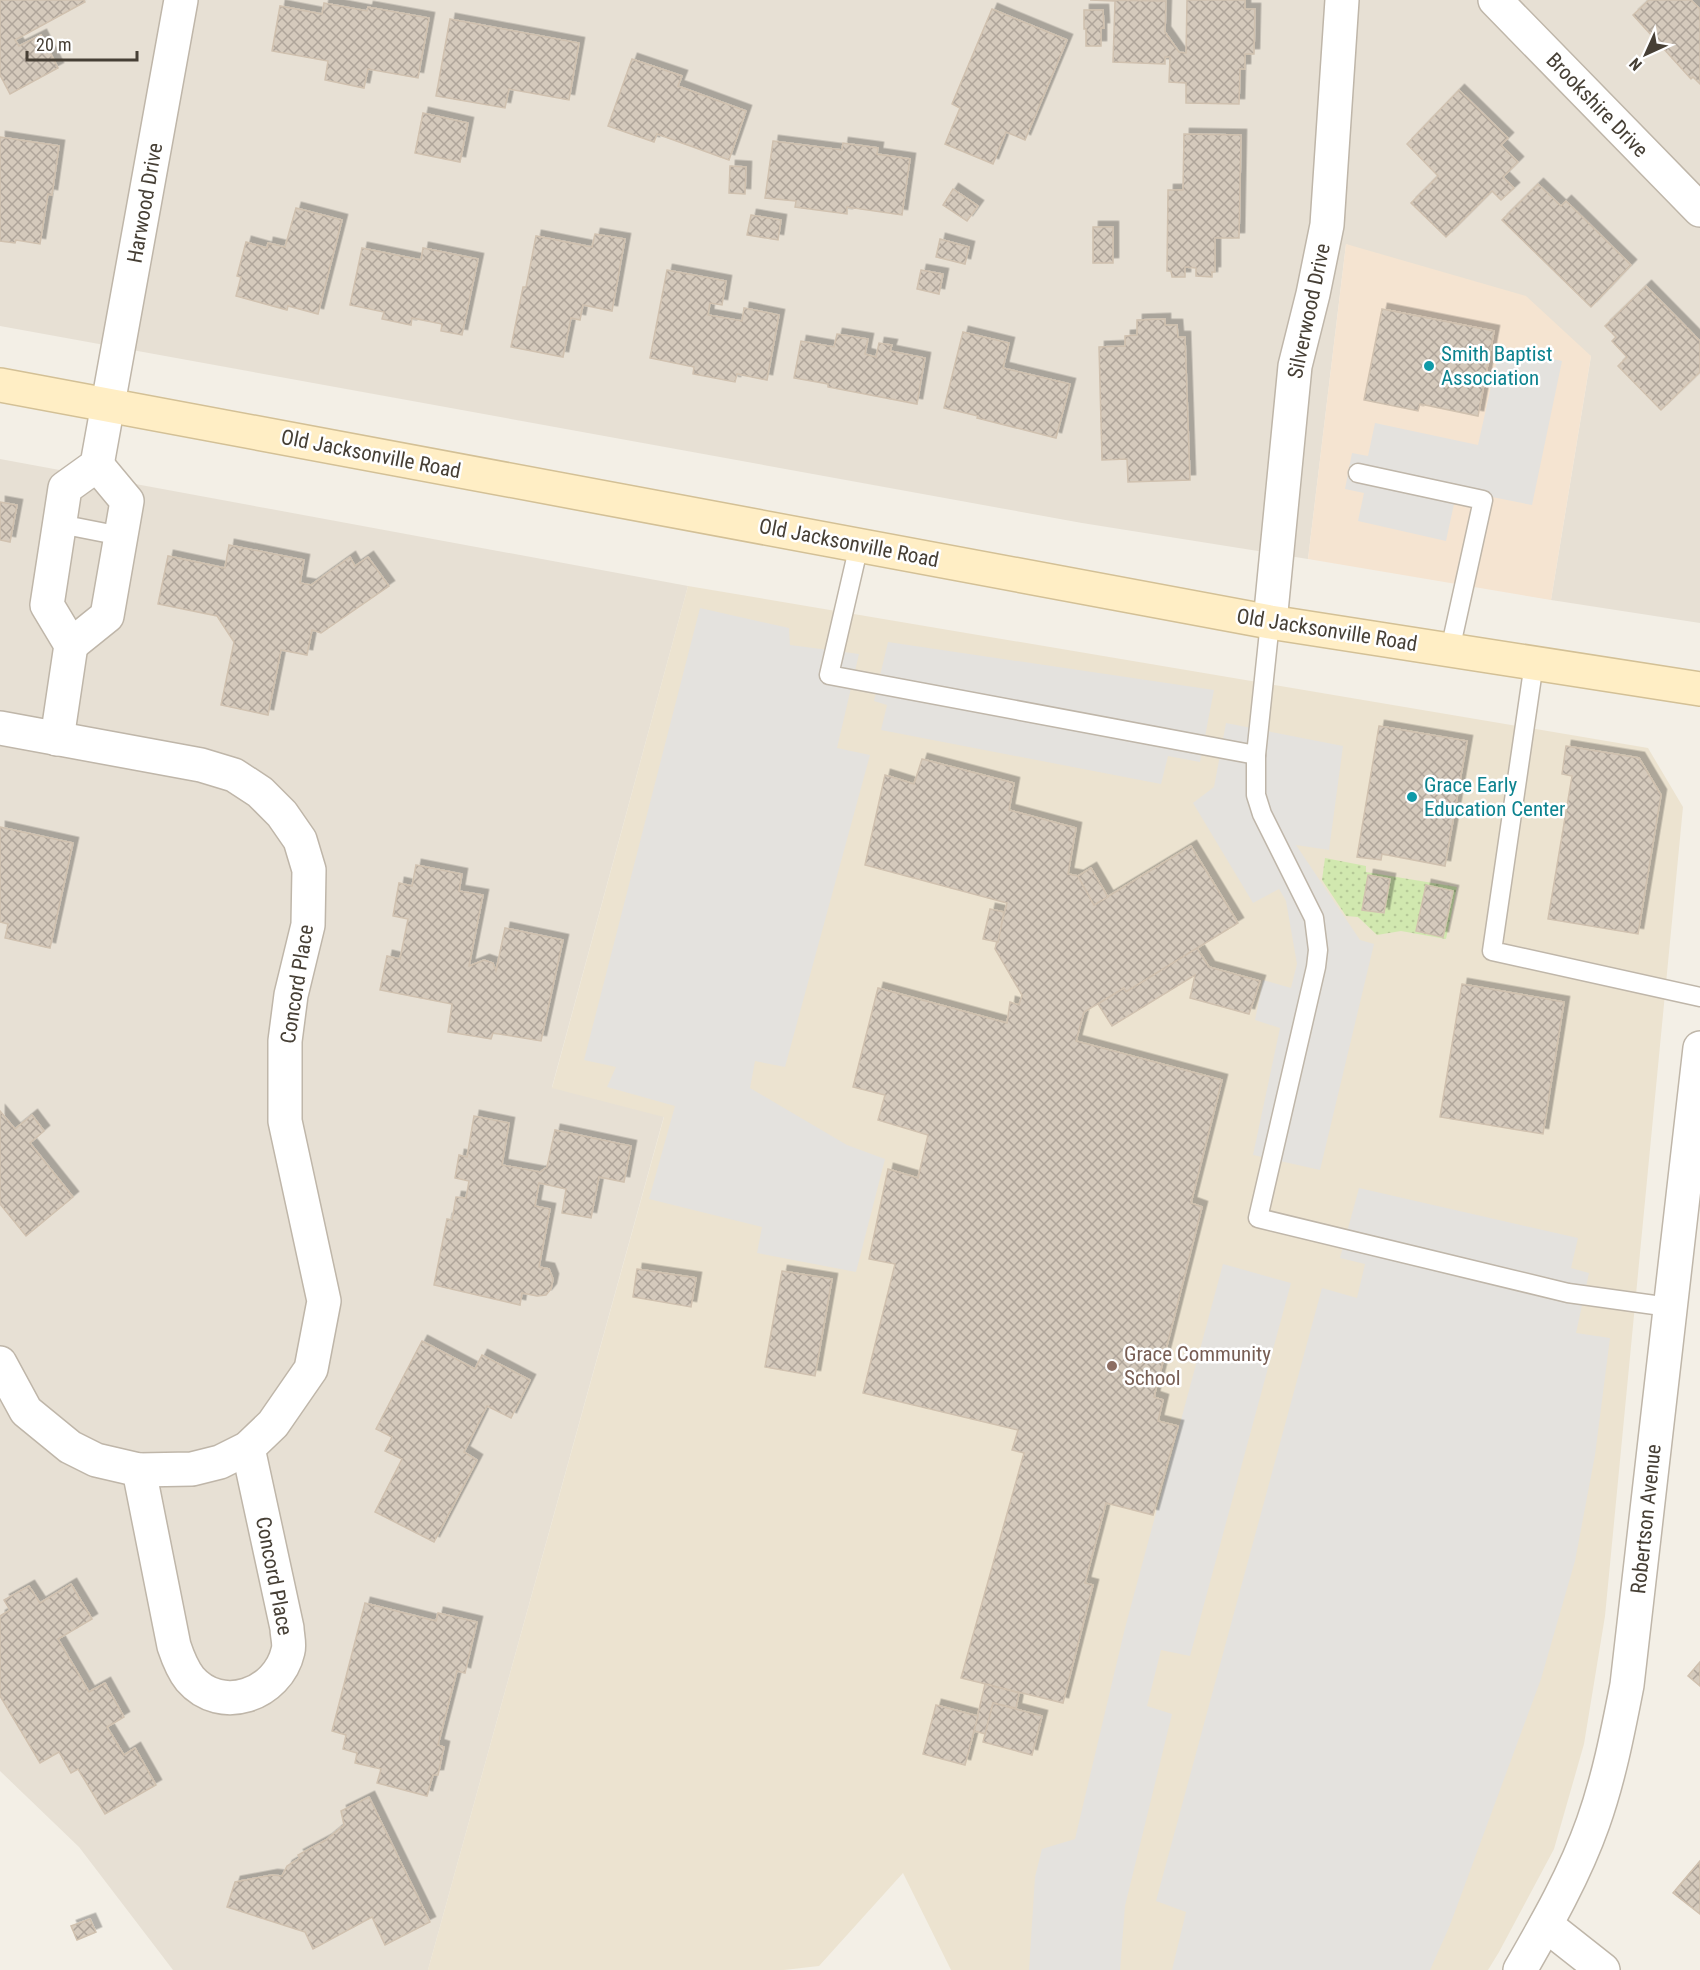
<svg xmlns="http://www.w3.org/2000/svg" width="1700" height="1970" font-family="'Roboto Condensed',sans-serif">
<defs>
<pattern id="grass-dots" width="8" height="8" patternUnits="userSpaceOnUse" patternTransform="scale(1.5)"><rect width="8" height="8" fill="#d1e8af"/><path d="M2 2h.1M6 6h.1" fill="none" stroke="#b5c897" stroke-width="1.8" stroke-linecap="round"/></pattern>
<pattern id="building-cross-hatch" width="8" height="8" patternUnits="userSpaceOnUse" patternTransform="scale(1.5)"><rect width="8" height="8" fill="#d5cabc"/><path d="M0 0l8 8M0 8l8-8" fill="none" stroke="#afa59a"/></pattern>
<filter id="shadow"><feDropShadow dx="5.5" dy="-5.5" stdDeviation="0" flood-color="#0004"/></filter>
</defs>
<rect width="100%" height="100%" fill="#f3efe6"/>
<g fill="#e7e0d4">
<polygon points="0,0 1700,0 1700,623 1551,600 1591,356 1346,244 1308,559 1082,523 0,326"/>
<polygon points="0,459 688,586 552,1087 664,1116 428,1970 173,1970 79,1847 0,1771"/>
</g>
<polygon fill="#f5e4d1" points="1346,244 1526,296 1591,356 1551,600 1308,559"/>
<polygon fill="#ece3d0" points="688,586 1648,748 1683,807 1605,1616 1584,1744 1554,1849 1499,1952 1488,1970 951,1970 903,1873 819,1966 784,1970 428,1970 664,1117 552,1088"/>
<polygon fill="url(#grass-dots)" points="1325,858 1366,866 1366,872 1457,887 1446,939 1401,931 1377,935 1358,917 1346,916 1322,880"/>
<g fill="#e4e2de">
<polygon points="1500,346 1562,361 1532,505 1457,490 1446,541 1358,521 1364,493 1345,489 1352,453 1368,456 1375,423 1478,445"/>
<polygon points="700,608 789,628 790,645 859,654 837,748 870,755 785,1067 755,1061 750,1088 847,1145 885,1159 856,1272 757,1253 762,1227 649,1199 675,1106 607,1087 616,1067 584,1060"/>
<polygon points="888,642 1214,690 1200,762 1168,756 1161,784 881,730 887,705 874,701"/>
<polygon points="1226,723 1343,746 1329,850 1296,845 1360,940 1374,944 1320,1170 1253,1155 1280,1028 1255,1020 1263,980 1291,988 1297,964 1286,901 1279,889 1253,903 1193,803 1214,787"/>
<polygon points="1359,1188 1578,1238 1571,1268 1589,1273 1576,1333 1610,1338 1595,1455 1575,1561 1541,1679 1450,1925 1430,1970 1172,1970 1186,1912 1156,1901 1322,1288 1357,1298 1365,1264 1340,1258"/>
<polygon points="1223,1264 1291,1283 1190,1656 1161,1650 1147,1706 1172,1714 1125,1906 1120,1970 1029,1970 1035,1877 1042,1849 1075,1839 1125,1628"/>
</g>
<g fill="url(#building-cross-hatch)" stroke="#d0c1af" stroke-width="1.5" filter="url(#shadow)">
<polygon points="0,0 84,0 85,2 15,40 19,46 41,35 58,68 10,94 0,75"/>
<polygon points="1090,0 1166,1 1165,32 1179,52 1186,53 1187,0 1245,0 1245,9 1255,9 1254,54 1245,54 1245,69 1240,69 1239,104 1186,103 1186,83 1169,82 1170,57 1165,57 1165,64 1113,62 1115,1"/>
<polygon points="1649,0 1691,0 1700,9 1700,84 1693,77 1691,79 1633,15"/>
<polygon points="324,3 367,11 368,7 429,18 418,78 368,69 364,88 325,80 328,61 272,51 280,6 322,14"/>
<polygon points="992,9 1067,40 1025,140 1006,132 993,164 945,144 960,108 952,104"/>
<polygon points="1084,10 1103,10 1104,28 1101,28 1101,46 1086,46 1086,29 1084,29"/>
<polygon points="450,19 579,43 569,100 509,89 505,108 436,96"/>
<polygon points="632,59 682,76 678,86 746,111 729,160 657,134 654,142 608,126"/>
<polygon points="1459,90 1508,138 1501,145 1518,162 1503,177 1514,188 1501,200 1492,191 1446,237 1411,203 1438,176 1407,144"/>
<polygon points="423,113 468,123 460,162 415,153"/>
<polygon points="1184,134 1241,135 1239,238 1215,238 1215,272 1212,272 1212,277 1196,276 1196,268 1185,267 1185,277 1172,277 1171,271 1167,271 1168,190 1183,190"/>
<polygon points="0,137 59,146 52,195 48,194 40,244 16,240 15,243 0,241"/>
<polygon points="773,141 842,150 843,143 878,148 877,154 910,159 902,215 847,207 847,214 795,207 796,201 765,198"/>
<polygon points="730,166 746,167 745,194 729,193"/>
<polygon points="1538,184 1561,206 1566,201 1631,265 1591,307 1502,220"/>
<polygon points="953,189 978,206 967,221 943,205"/>
<polygon points="296,208 342,220 318,314 288,306 287,310 236,296 241,277 237,276 246,242 267,248 268,243 285,247"/>
<polygon points="751,215 781,220 778,240 747,235"/>
<rect x="1093" y="227" width="20" height="36"/>
<polygon points="595,234 625,239 612,311 583,305 580,320 571,318 563,357 511,347 523,287 526,287 536,236 592,247"/>
<polygon points="940,239 969,247 965,264 936,257"/>
<polygon points="362,248 421,260 423,248 478,259 462,335 441,331 442,324 412,318 411,325 382,319 384,312 350,305"/>
<polygon points="667,270 726,281 722,305 710,303 708,315 742,321 744,308 779,315 767,380 737,374 735,382 693,374 694,367 650,358"/>
<polygon points="921,270 943,274 939,294 917,289"/>
<polygon points="1646,286 1700,341 1700,372 1661,410 1618,366 1627,357 1612,341 1616,337 1605,326"/>
<polygon points="1382,309 1494,331 1478,416 1420,404 1418,411 1364,400"/>
<polygon points="1165,319 1165,325 1177,325 1178,337 1185,337 1190,480 1128,482 1127,459 1102,460 1099,347 1125,346 1125,336 1137,335 1137,320"/>
<polygon points="963,332 1009,343 1003,368 1070,384 1056,438 977,418 978,416 944,408"/>
<polygon points="837,334 868,339 865,354 876,357 879,343 892,345 890,351 925,358 917,404 828,387 828,384 794,378 801,341 834,347"/>
<polygon points="0,502 17,505 10,542 0,540"/>
<polygon points="229,545 304,560 300,583 311,585 350,557 355,566 368,557 389,586 321,633 312,630 307,655 281,650 268,715 221,705 234,642 217,616 158,604 168,556 225,568"/>
<polygon points="1379,726 1467,741 1445,866 1382,854 1381,860 1357,857"/>
<polygon points="1566,746 1639,758 1661,795 1638,934 1548,919 1572,776 1562,774"/>
<polygon points="922,759 1014,783 1009,810 1076,828 1068,874 1078,876 1094,905 1191,846 1238,923 1126,992 1124,988 1084,1012 1076,1041 1222,1080 1191,1203 1202,1207 1154,1397 1163,1400 1158,1421 1178,1426 1153,1515 1106,1503 1085,1583 1093,1585 1063,1703 961,1678 1024,1453 1012,1450 1018,1430 863,1393 895,1264 869,1259 888,1169 918,1178 928,1135 878,1120 885,1095 853,1087 878,988 1007,1023 1010,1002 1019,1005 1022,995 995,949 1007,903 865,865 885,775 914,784"/>
<polygon points="0,827 73,843 50,948 5,938 8,924 0,922"/>
<polygon points="416,865 462,874 459,891 483,895 469,966 484,960 493,963 496,971 505,928 563,940 541,1041 493,1033 491,1039 448,1032 452,1004 380,990 387,956 400,959 408,919 393,916 399,883 412,886"/>
<polygon points="1091,868 1108,897 1094,905 1078,876"/>
<polygon points="1368,875 1390,879 1384,913 1362,910"/>
<polygon points="1426,885 1453,891 1443,937 1416,931"/>
<polygon points="990,909 1004,912 998,942 983,939"/>
<polygon points="1197,948 1209,967 1260,981 1249,1014 1190,998 1195,975 1112,1026 1098,1004 1124,988 1126,992"/>
<polygon points="1462,984 1564,1002 1543,1134 1440,1117"/>
<polygon points="0,1111 15,1129 32,1115 44,1131 30,1143 73,1197 26,1236 0,1204"/>
<polygon points="474,1116 509,1123 502,1165 540,1172 547,1167 555,1130 631,1146 624,1182 599,1177 591,1218 562,1213 566,1189 539,1183 535,1206 550,1209 539,1267 549,1269 553,1279 551,1289 546,1295 537,1296 522,1293 520,1305 434,1285 447,1219 452,1220 456,1197 466,1198 469,1181 455,1178 459,1155 467,1157"/>
<polygon points="637,1269 696,1278 691,1307 633,1297"/>
<polygon points="782,1271 832,1279 815,1376 765,1367"/>
<polygon points="422,1341 475,1369 482,1355 530,1380 511,1418 487,1406 464,1452 477,1460 434,1542 375,1512 402,1459 385,1451 392,1437 376,1429"/>
<polygon points="71,1584 92,1619 58,1639 89,1692 105,1683 124,1717 107,1727 124,1755 135,1748 156,1785 105,1814 78,1769 71,1773 59,1752 40,1763 0,1696 0,1616 10,1610 4,1600 29,1586 40,1603"/>
<polygon points="365,1603 436,1621 438,1613 477,1622 465,1673 457,1671 438,1745 444,1747 438,1775 433,1775 427,1796 377,1783 381,1769 355,1763 357,1753 343,1749 346,1735 332,1731"/>
<polygon points="1700,1662 1700,1686 1688,1676"/>
<polygon points="985,1684 1019,1693 1016,1708 993,1703 986,1734 974,1731"/>
<polygon points="993,1703 1042,1716 1032,1755 983,1742"/>
<polygon points="936,1705 978,1716 965,1765 923,1754"/>
<polygon points="369,1797 430,1922 385,1945 372,1917 313,1949 305,1932 227,1907 235,1882 272,1875 282,1876 287,1866 300,1858 298,1855 326,1840 344,1825 341,1811"/>
<polygon points="1700,1861 1700,1914 1673,1893"/>
<polygon points="90,1919 96,1932 77,1940 71,1926"/>
</g>
<g fill="none" stroke-linecap="round" stroke-linejoin="round">
<g stroke="#bfb6a9" stroke-width="21">
<g id="lane">
<polyline points="1358,473 1483,500 1450,650"/>
<polyline points="60,524 121,536"/>
<polyline points="859,545 829,675 1256,755 1270,622"/>
<polyline points="1534,663 1492,951 1700,997"/>
<polyline points="1256,755 1256,795 1262,814 1314,918 1318,950 1316,967 1258,1218 1568,1293 1669,1307"/>
</g>
</g>
<g stroke="#bfb6a9" stroke-width="36">
<g id="street">
<polyline points="1495,0 1700,210"/>
<polyline points="1270,622 1295,366 1313,294 1327,225 1342,0"/>
<polyline points="71,645 107,616 127,501 97,465"/>
<polyline points="0,728 201,765 234,775 260,792 282,814 300,840 309,870 308,925 291,995 285,1041 285,1121 324,1301 311,1369 273,1424 248,1448 220,1462 192,1469 139,1470 96,1460 70,1447 26,1411 0,1363"/>
<polyline points="57,739 71,645 47,605 65,488 97,465 181,0"/>
<path d="M139,1470L174,1646C178,1658 182,1669 190,1679C221,1715 278,1695 288,1651C290,1644 287,1635 287,1628L248,1448"/>
<polyline points="1546,1925 1603,1970"/>
<path d="M1520,1970C1547,1923 1575,1874 1593,1823C1609,1778 1618,1731 1627,1685L1700,1048"/>
</g>
</g>
<g stroke="#d3c096" stroke-width="36">
<polyline id="secondary" points="0,385 1270,622 1700,689"/>
</g>
<use href="#lane" stroke="#fff" stroke-width="18"/>
<use href="#street" stroke="#fff" stroke-width="33"/>
<use href="#secondary" stroke="#ffeec5" stroke-width="33"/>
</g>
<g fill="#0f9aa8" stroke="#fff" stroke-width="2">
<circle cx="1429" cy="366" r="6"/>
<circle cx="1412" cy="797" r="6"/>
</g>
<circle fill="#8d6e63" stroke="#fff" stroke-width="2" cx="1112" cy="1366" r="6"/>
<g text-anchor="middle" stroke-width="5" stroke-linejoin="round" paint-order="stroke">
<g font-size="21" fill="#463f35" stroke="#fff">
<text transform="translate(1597 105) rotate(46)" y="7">Brookshire Drive</text>
<text transform="translate(145 203) rotate(-80)" y="7">Harwood Drive</text>
<text transform="translate(1309 311) rotate(-78)" y="7">Silverwood Drive</text>
<text transform="translate(371 454) rotate(11)" y="7">Old Jacksonville Road</text>
<text transform="translate(849 543) rotate(11)" y="7">Old Jacksonville Road</text>
<text transform="translate(1327 630) rotate(9)" y="7">Old Jacksonville Road</text>
<text transform="translate(297 984) rotate(-81)" y="7">Concord Place</text>
<text transform="translate(1646 1519) rotate(-84)" y="7">Robertson Avenue</text>
<text transform="translate(274 1576) rotate(79)" y="7">Concord Place</text>
</g>
<g font-size="21" fill="#0d838f" stroke="#fff" text-anchor="start">
<text x="1441" y="361">Smith Baptist<tspan x="1441" dy="24">Association</tspan></text>
<text x="1424" y="792">Grace Early<tspan x="1424" dy="24">Education Center</tspan></text>
</g>
<g font-size="21" fill="#785e54" stroke="#fff" text-anchor="start">
<text x="1124" y="1361">Grace Community<tspan x="1124" dy="24">School</tspan></text>
</g>
</g>
<g transform="translate(1646 54) rotate(225)" stroke="#ffffff" stroke-width="4.5" paint-order="stroke">
<path d="M0-4.5L10 22L0 15L-10 22Z" fill="#463f35"/>
<text y="-9" font-size="16" font-weight="bold" text-anchor="middle" fill="#463f35">N</text>
</g>
<path d="M27 51v9h110v-9" fill="none" stroke="#463f35" stroke-width="3"/>
<text x="36" y="51" font-size="18" fill="#463f35" stroke="#ffffff" stroke-width="4.5" paint-order="stroke">20 m</text>
</svg>
